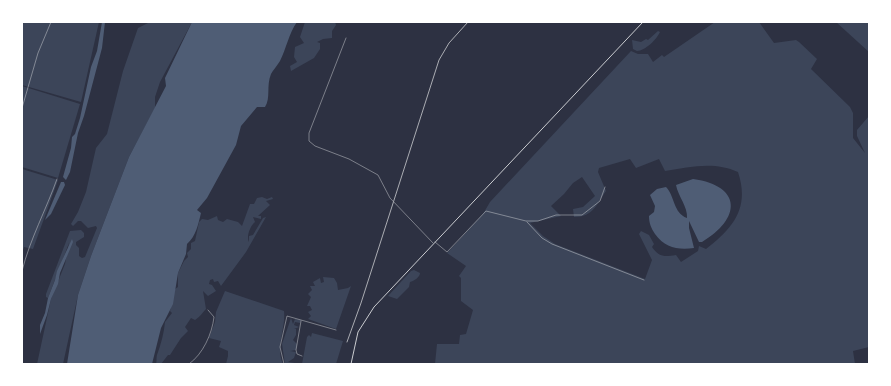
<svg xmlns="http://www.w3.org/2000/svg" width="891" height="386" font-family="'Libre Baskerville',serif">
<rect width="100%" height="100%" fill="#2d3142"/>
<g fill="#3c4559" fill-rule="evenodd">
<polygon points="22,22 99,22 81,102 22,85"/>
<polygon points="150,22 192,22 160,82 155,97 155,108 129,157 91,256 78,295 63,364 37,364 51,299 65,264 69,243 48,298 46,297 46,294 70,231 81,230 84,233 84,237 76,242 76,245 79,248 79,256 82,258 85,257 97,228 96,226 88,228 81,221 78,221 73,226 71,224 78,212 86,192 96,148 107,134 123,71 138,28"/>
<polygon points="305,22 335,22 336,25 332,31 332,38 323,39 317,42 320,43 320,49 314,58 291,71 290,66 297,62 294,57 295,47 304,43 300,37"/>
<path d="M715,22H759L774,43L796,40L799,42L817,59L811,69L850,107L853,113V138L865,153L857,136V130L869,116V347L853,351L855,364H435L437,344H459L460,335L466,334L473,310L461,301V278L459,276L466,266L447,253L483,214L490,202L631,51L638,54H648L653,62L662,55L664,57ZM630,159L636,168L659,159L665,171C690,167 714,161 738,172C750,208 733,228 706,249L699,246L698,251L681,262L676,255C664,257 659,257 652,247L654,244L649,235L641,231L639,234L652,260L645,279L555,244L543,236L530,223L561,216L551,206L564,194L573,183L582,177L595,196L583,207L573,209L574,217C593,217 596,205 606,191L598,172L599,168Z"/>
<polygon points="836,22 869,22 869,52"/>
<path d="M658,31L660,32C657,39 645,51 637,51L633,49L632,40L641,42L646,39L648,40Z"/>
<polygon points="22,86 80,104 58,178 22,167"/>
<polygon points="22,169 58,180 33,249 24,247 22,253"/>
<path d="M262,197L267,199L272,197L273,199L266,201L270,205L258,216H261V219L253,217L255,222C250,226 246,237 249,242V236L253,235L263,218L266,217L246,252L221,286L218,281L214,282L213,279L210,280L209,284L212,285L216,291L208,296L203,291L206,309C202,313 200,317 195,320L191,318L185,327L188,331L181,338L170,355H168L161,364H156C157,361 156,359 157,355C161,344 164,333 165,322L172,313L170,311L175,289L178,287V273L184,261L188,257L187,253L191,249V243L195,241L199,222L202,219L208,220L217,216L218,220L223,222L227,219L238,222L242,226L250,204H254L257,198Z"/>
<path d="M414,270L420,273C420,277 414,281 410,282L409,287L397,299L388,296L411,271Z"/>
<polygon points="323,277 334,278 337,283 338,290 348,288 351,286 336,329 308,319 311,316 308,312 312,310 310,306 307,306 311,297 308,294 312,290 310,286 315,286 313,282 320,278 321,283 324,282"/>
<path d="M225,291L284,311C286,329 275,346 283,364H226L228,356V351L219,347L221,341L209,338L215,322L216,312Z"/>
<polygon points="291,318 293,324 295,319 301,320 300,323 295,322 294,325 299,327 294,329 296,329 296,335 293,340 297,344 296,350 290,351 296,352 294,358 288,362 302,364 307,337 309,335 311,337 312,333 343,341 336,364 285,364 282,344"/>
</g>
<g fill="#4f5d75">
<polygon points="102,22 105,22 102,48 84,116 78,133 70,172 66,180 63,177 71,148 72,137 75,134 80,118 91,67 97,51"/>
<path d="M192,22H297C289,33 286,49 280,61C277,66 273,70 271,74C266,86 271,98 265,107H257L241,126L236,145L207,198L197,210L201,213C198,225 196,236 187,244L186,254L178,273L173,304L161,328L152,364H67L78,295L91,256L129,157L166,86L165,78Z"/>
<path d="M693,179C743,186 741,219 702,242H699L689,221V228L694,248C678,250 665,248 655,234C651,228 649,223 649,216L654,212L655,206L650,195L657,189L666,187C675,196 673,213 687,218C688,207 678,196 676,185Z"/>
<polygon points="61,182 64,182 65,185 51,214 45,220"/>
<polygon points="72,239 73,242 60,273 58,284 51,299 47,315 40,334 40,325 45,313 48,298 55,280 57,271"/>
</g>
<g fill="none" stroke-linecap="round" stroke-linejoin="round">
<g stroke="#caccd0" stroke-width="0.5">
<polyline points="346,38 309,133 309,141 315,146 349,159 378,175 390,198 433,243"/>
<polyline points="22,108 38,53 51,22"/>
<polyline points="527,222 542,238 552,244 644,280"/>
<polyline points="435,242 447,252 486,211 526,221 538,221 556,215 582,215 600,201 605,187"/>
<path d="M22,271C30,239 46,210 57,179"/>
<polyline points="301,321 296,350 297,354 302,356"/>
<path d="M189,364C203,354 212,334 214,317L208,310"/>
<polyline points="284,364 280,347 287,316 336,330"/>
</g>
<polyline stroke="#caccd0" stroke-width="1" points="351,364 358,332 374,307 643,22"/>
<polyline stroke="#abadb3" stroke-width="1" points="347,342 361,303 439,60 449,43 468,22"/>
</g>
<rect width="891" height="386" fill="none" stroke="#ffffff" stroke-width="46"/>
</svg>
